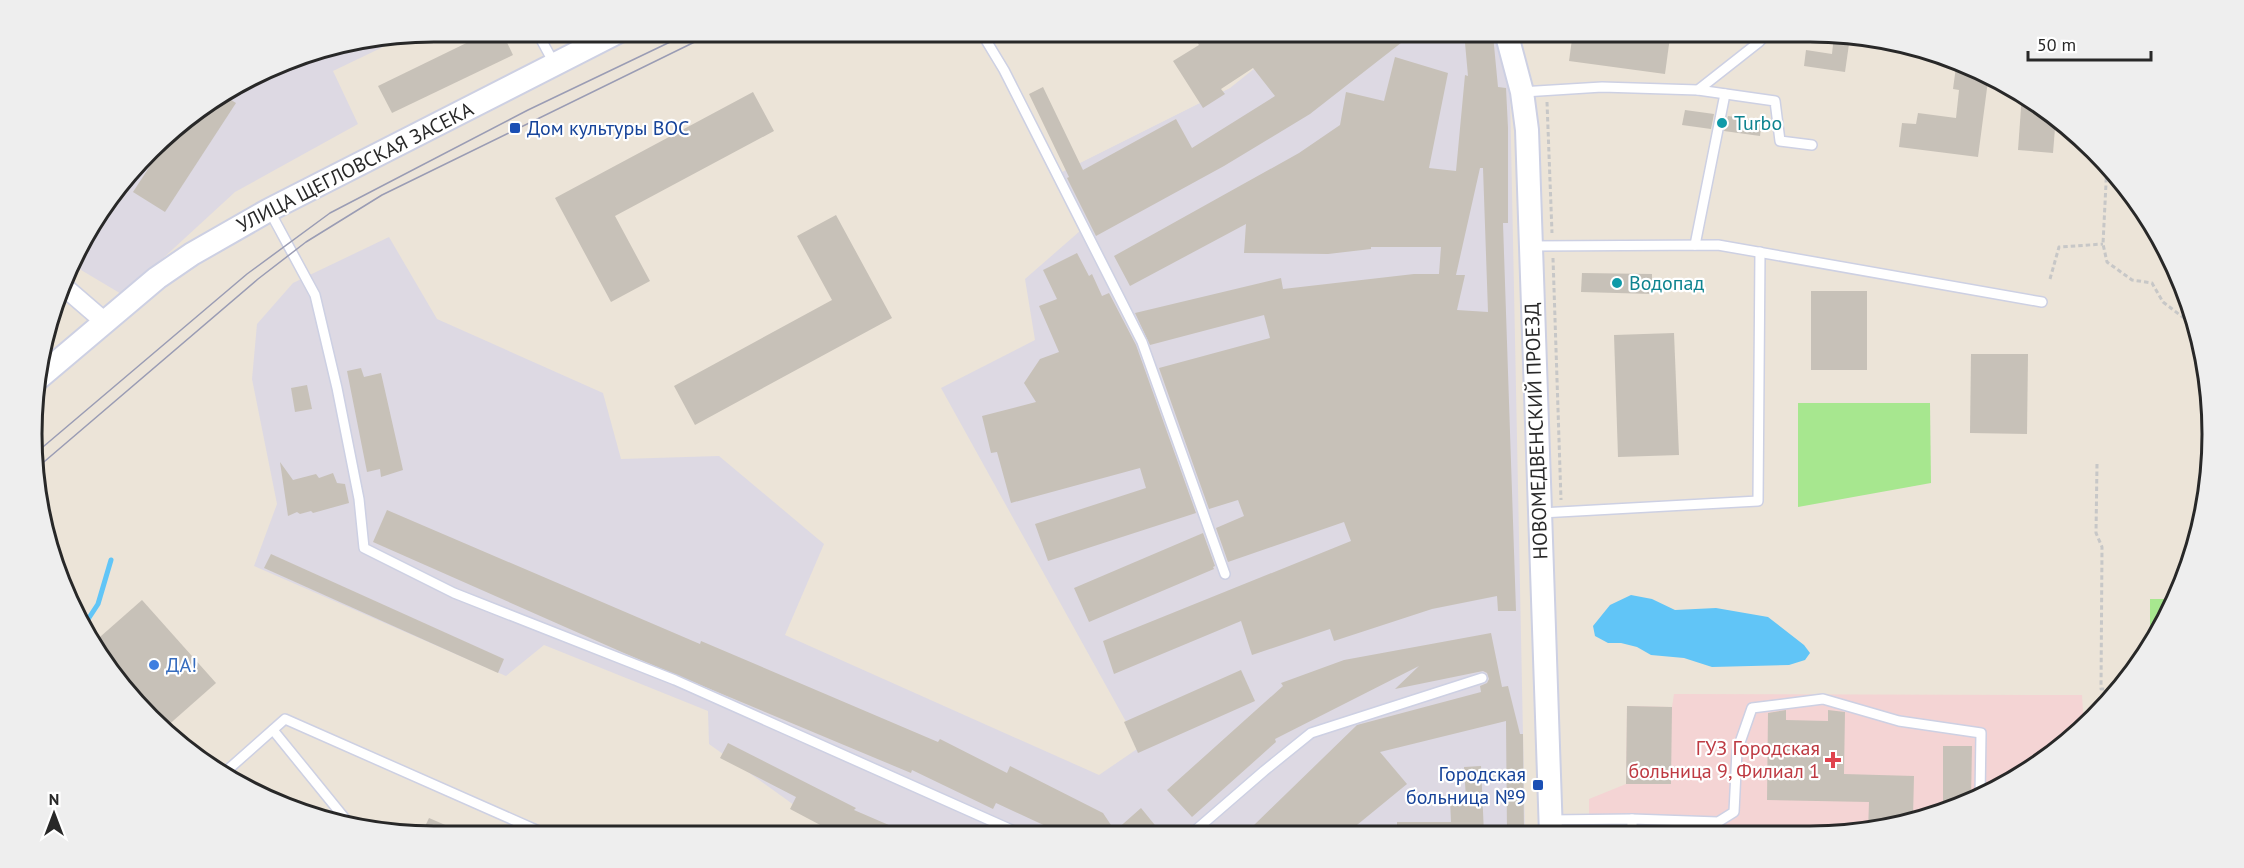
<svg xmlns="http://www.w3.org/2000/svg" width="2244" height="868" font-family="'PT Sans',sans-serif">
<rect width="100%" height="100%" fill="#ece4d8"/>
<g fill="#ddd9e3">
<polygon points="1300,32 1494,32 1500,51 1510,92 1525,834 837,836 709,744 708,711 544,645 506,676 254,566 277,504 252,379 257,324 293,283 389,237 437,319 603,393 621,459 719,456 824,544 785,635 1099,775 1140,747 941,388 1035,340 1025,279 1080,231 1056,175 1230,88"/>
<polygon points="406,36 333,71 358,124 235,192 123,295 71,264 85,233 169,131 233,85 304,53"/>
</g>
<polygon fill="#f4d4d4" points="1674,694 2082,695 2084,727 2076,736 1988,795 1863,833 1589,834 1589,799 1626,784 1627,706 1672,707"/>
<g fill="#a7e78f">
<polygon points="1798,403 1930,403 1931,483 1798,507"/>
<polygon points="2150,599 2174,599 2158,636 2150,646"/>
</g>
<polygon fill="#61c5f7" points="1631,595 1652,599 1675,610 1716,608 1768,617 1804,645 1810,653 1805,660 1789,665 1712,667 1684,658 1651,655 1637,647 1621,643 1608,643 1595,636 1593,626 1610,605"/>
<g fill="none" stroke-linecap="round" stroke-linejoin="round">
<polyline stroke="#61c5f7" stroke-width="5" points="83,627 98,604 111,560"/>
</g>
<g fill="#c7c1b8" fill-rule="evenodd">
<polygon points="489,32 502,32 513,55 392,113 378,86"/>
<polygon points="1214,32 1249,32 1256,42 1270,32 1415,32 1310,114 1224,166 1096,236 1067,178 1069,177 1029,94 1043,87 1083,170 1176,119 1192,148 1275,96 1253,68 1221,89 1225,94 1203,108 1173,61 1199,45 1197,42"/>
<path d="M1464,32H1481V35H1493L1498,87L1506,88L1508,128V223H1503L1516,611H1498L1497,596L1432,609L1334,641L1330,629L1252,655L1241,621L1114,674L1103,641L1351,541L1344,522L1228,562L1216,528L1244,516L1238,500L1209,509L1159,368L1270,338L1264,315L1150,345L1135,313L1281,278L1283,289L1414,274H1439L1441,247H1371V249L1328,254L1244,253L1246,224L1130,286L1114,256L1299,153L1340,125L1346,92L1384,101L1395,57L1448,73L1429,168L1456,171L1465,75L1468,76ZM1480,168H1483L1488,312L1457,310L1465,275H1456Z"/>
<polygon points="1573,32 1629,32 1670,37 1665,74 1569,61"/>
<polygon points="1834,35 1850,37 1845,72 1804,66 1806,50 1832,54"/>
<polygon points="1963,64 1989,73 1978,157 1899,147 1902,123 1916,124 1918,113 1956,118 1959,90 1953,89 1956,67 1962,68"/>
<polygon points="753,92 774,131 615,216 650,281 611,302 555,198"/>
<polygon points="221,94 236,103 165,212 133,192 176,126"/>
<polygon points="2022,94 2056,116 2053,153 2018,150"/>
<polygon points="1685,110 1714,114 1711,129 1682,125"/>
<polygon points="1728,116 1762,121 1760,136 1724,131"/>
<polygon points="836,215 892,318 695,425 674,386 832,300 797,236"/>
<polygon points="1077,253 1089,276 1092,274 1102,296 1109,293 1136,345 1196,513 1048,561 1035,524 1146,488 1140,468 1011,503 997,452 991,453 982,416 1036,402 1024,383 1040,359 1059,352 1039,306 1057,299 1043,270"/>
<polygon points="1582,273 1652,274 1652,294 1581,292"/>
<rect x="1811" y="291" width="56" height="79"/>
<polygon points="1674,333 1679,455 1618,457 1614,335"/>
<polygon points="1971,354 2028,354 2027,434 1970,433"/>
<polygon points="361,368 364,377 381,373 403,470 381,477 380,469 367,472 347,371"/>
<polygon points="307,385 312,409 295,412 291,388"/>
<polygon points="280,462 293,480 316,474 319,478 333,473 337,483 345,484 349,503 313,513 311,511 300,514 297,512 288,516"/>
<polygon points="387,510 700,644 701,641 938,742 940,739 1007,773 1010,766 1103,813 1115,831 1141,808 1163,835 1065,835 996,803 993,809 912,770 911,773 624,653 373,542"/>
<polygon points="1203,533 1215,566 1213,567 1214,569 1089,622 1074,588"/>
<polygon points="271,554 504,659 498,673 264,568"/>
<polygon points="142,600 216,683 165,728 97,654 92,644"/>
<polygon points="1491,633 1502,687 1508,686 1520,734 1523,734 1524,834 1507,834 1506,721 1380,752 1407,784 1346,834 1259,834 1252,827 1357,725 1481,692 1480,686 1487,683 1489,679 1487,673 1483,671 1395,689 1419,666 1275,739 1276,742 1192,817 1167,790 1283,686 1281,683 1344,660"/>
<polygon points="1241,670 1255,701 1138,753 1124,722"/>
<polygon points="1627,706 1672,707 1671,784 1626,784"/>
<polygon points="1786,710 1786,720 1828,721 1828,710 1845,712 1844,774 1914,776 1913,818 1868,831 1869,802 1767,800 1768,713"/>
<polygon points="728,743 856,808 854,810 912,835 841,836 790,809 796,797 720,758"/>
<polygon points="1943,746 1972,746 1971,800 1943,809"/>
<polygon points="1481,766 1484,834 1397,834 1397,822 1451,822 1450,800 1466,799 1464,767"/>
<polygon points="429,818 471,836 421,835"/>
</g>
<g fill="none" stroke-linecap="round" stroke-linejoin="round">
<g stroke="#cdd0e3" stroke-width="12">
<g id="service">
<polyline points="537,32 555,65"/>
<polyline points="981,32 1004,70 1142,342 1225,574"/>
<polyline points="1698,90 1775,101 1780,141 1812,145"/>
<polyline points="1522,92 1602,87 1698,90 1759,42 1768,32"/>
<polyline points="269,210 315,295 337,388 359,499 364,548 454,593 675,680 1023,835"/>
<polyline points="1695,245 1725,94"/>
<polyline points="1531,246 1718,245 2042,302"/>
<polyline points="1541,513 1758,501 1760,252"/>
<polyline points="273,730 351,826"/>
<polyline points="223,774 285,719 550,836"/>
<polyline points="1550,820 1632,819 1718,822 1734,812 1737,751 1752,708 1823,699 1899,721 1981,733 1980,797"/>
<polyline points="1632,834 1632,819"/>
<polyline points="1190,835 1264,771 1311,733 1482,678"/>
</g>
</g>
<g stroke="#cdd0e3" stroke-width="21">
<polyline id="minor" points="62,285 105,322"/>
</g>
<g stroke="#cdd0e3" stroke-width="26">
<g id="tertiary">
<polyline points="1506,32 1522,92 1527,130 1551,834"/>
<polyline points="35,381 157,278 192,254 269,210 618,32"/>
</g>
</g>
<g stroke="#c7c7c7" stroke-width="3" stroke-dasharray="4.5 3" stroke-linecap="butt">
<polyline points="1547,102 1552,233"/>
<polyline points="2107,163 2103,244 2107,262 2132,280 2152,283 2163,302 2197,328"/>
<polyline points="1553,258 1561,500"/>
<polyline points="2050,279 2059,247 2103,244"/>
<polyline points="2097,464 2096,533 2102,547 2101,689 2115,689"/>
</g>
<use href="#service" stroke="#fff" stroke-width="9"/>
<use href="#minor" stroke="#fff" stroke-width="18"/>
<use href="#tertiary" stroke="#fff" stroke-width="22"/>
<g stroke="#9a9cb4" stroke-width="1.5">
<polyline points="37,452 247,274 330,213 528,110 691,32"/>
<polyline points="38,467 258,279 306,242 382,195 715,32"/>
</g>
</g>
<g fill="#0f9aa8" stroke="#fff" stroke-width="2">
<circle cx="1722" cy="123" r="6"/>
<circle cx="1617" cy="283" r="6"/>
</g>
<g fill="#1a4fb4" stroke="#fff" stroke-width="2">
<rect x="509" y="122" width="12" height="12" rx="3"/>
<rect x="1532" y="779" width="12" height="12" rx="3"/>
</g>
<circle fill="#3f7fe0" stroke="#fff" stroke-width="2" cx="154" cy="665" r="6"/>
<path fill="#e0444e" stroke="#fff" stroke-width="2" d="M1830 751h6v6h6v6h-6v6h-6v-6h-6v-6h6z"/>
<g text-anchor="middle" stroke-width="4.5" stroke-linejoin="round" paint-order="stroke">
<g font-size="20" fill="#0d838f" stroke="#fff" text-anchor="start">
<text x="1734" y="130">Turbo</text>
<text x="1629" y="290">Водопад</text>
</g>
<g font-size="20" fill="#164399" stroke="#fff" text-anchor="start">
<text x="527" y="135">Дом культуры ВОС</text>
<text x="1526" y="781" text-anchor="end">Городская<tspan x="1526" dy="23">больница №9</tspan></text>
</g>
<g font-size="20" fill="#282828" stroke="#fff">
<text transform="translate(355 167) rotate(-27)" y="7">УЛИЦА ЩЕГЛОВСКАЯ ЗАСЕКА</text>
<text transform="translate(1536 431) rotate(-92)" y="7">НОВОМЕДВЕНСКИЙ ПРОЕЗД</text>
</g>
<g font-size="20" fill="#366cbe" stroke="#fff" text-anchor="start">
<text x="166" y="672">ДА!</text>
</g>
<g font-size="20" fill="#be3a42" stroke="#fff" text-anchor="end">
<text x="1820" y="755">ГУЗ Городская<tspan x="1820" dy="23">больница 9, Филиал 1</tspan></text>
</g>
</g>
<path d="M0 0H2244V868H0ZM434 42H1810A392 392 0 0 1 2202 434V434A392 392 0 0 1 1810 826H434A392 392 0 0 1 42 434V434A392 392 0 0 1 434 42Z" fill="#eee" fill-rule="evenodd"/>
<path fill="none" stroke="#282828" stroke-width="3" d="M434 42H1810A392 392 0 0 1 2202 434V434A392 392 0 0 1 1810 826H434A392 392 0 0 1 42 434V434A392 392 0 0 1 434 42Z"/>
<g transform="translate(54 814)" stroke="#ffffff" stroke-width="4.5" paint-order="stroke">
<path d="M0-4.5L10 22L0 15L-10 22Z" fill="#282828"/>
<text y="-9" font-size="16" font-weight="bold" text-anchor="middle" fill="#282828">N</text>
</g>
<path d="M2028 51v9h123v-9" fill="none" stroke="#282828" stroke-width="3"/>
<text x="2037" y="51" font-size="18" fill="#282828" stroke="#ffffff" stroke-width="4.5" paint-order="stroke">50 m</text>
</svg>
